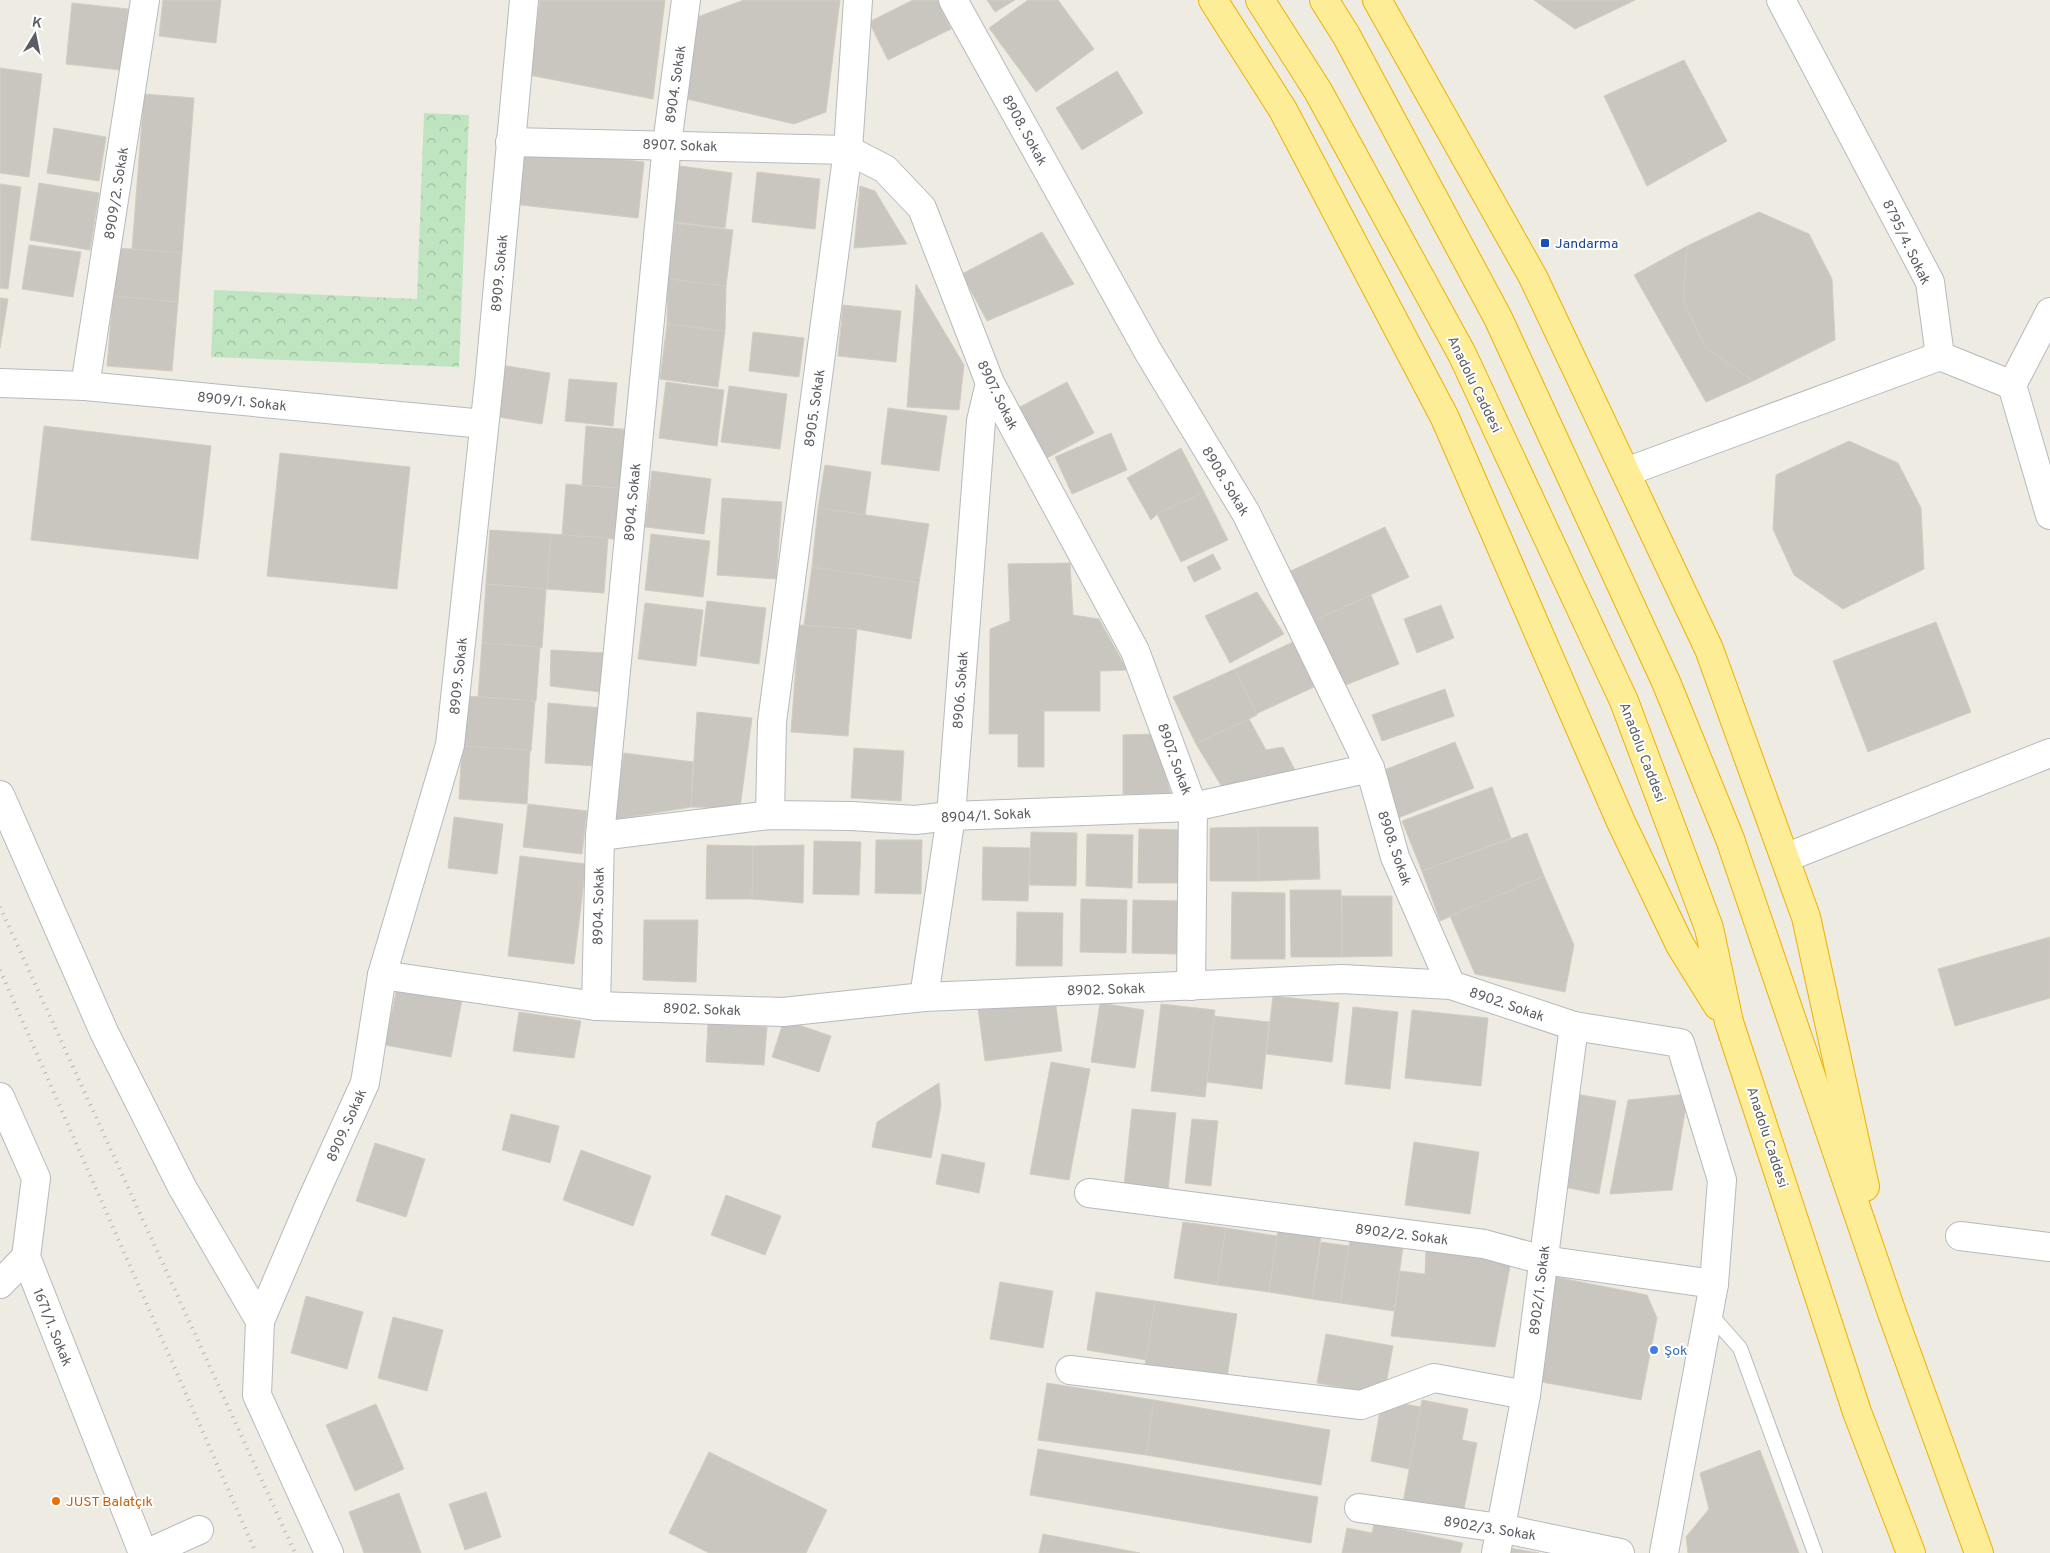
<svg xmlns="http://www.w3.org/2000/svg" width="2050" height="1553" font-family="Overpass,sans-serif">
<defs>
<pattern id="forest-crowns" width="20" height="18" patternUnits="userSpaceOnUse" patternTransform="scale(1.25)"><rect width="20" height="18" fill="#bee5c0"/><path d="M2 6a3 3 0 1 1 6 0M12 15a3 3 0 1 1 6 0" fill="none" stroke="#9dbda0"/></pattern>
</defs>
<rect width="100%" height="100%" fill="#edebe2"/>
<polygon fill="url(#forest-crowns)" points="424,113 469,115 459,367 211,357 214,290 417,299"/>
<g fill="#c8c6bf" stroke="#d2cdc0">
<polygon points="163,0 221,0 216,43 159,36"/>
<polygon points="540,0 665,0 653,99 529,75"/>
<polygon points="744,0 840,0 826,112 794,124 687,99 689,20"/>
<polygon points="913,0 937,0 951,29 888,60 869,22"/>
<polygon points="987,0 1015,0 995,12"/>
<polygon points="1028,0 1058,0 1094,49 1036,92 989,28"/>
<polygon points="1534,0 1635,0 1575,29"/>
<polygon points="72,3 128,9 121,70 66,64"/>
<polygon points="1684,60 1727,141 1647,186 1604,96"/>
<polygon points="0,68 42,74 29,177 0,173"/>
<polygon points="1117,71 1143,113 1082,150 1056,108"/>
<polygon points="144,94 194,98 182,253 132,249"/>
<polygon points="54,128 106,137 99,181 47,173"/>
<polygon points="517,148 644,162 638,218 512,204"/>
<polygon points="673,165 732,173 725,228 666,221"/>
<polygon points="757,172 820,179 815,229 752,222"/>
<polygon points="39,183 99,193 90,250 30,240"/>
<polygon points="0,184 21,187 8,289 0,288"/>
<polygon points="860,186 875,191 907,244 854,248"/>
<polygon points="1759,212 1809,234 1832,279 1835,340 1753,381 1705,347 1683,300 1687,246"/>
<polygon points="675,223 733,230 726,286 668,279"/>
<polygon points="1042,232 1074,284 987,321 962,274"/>
<polygon points="29,245 81,252 73,297 22,289"/>
<polygon points="1687,246 1683,300 1705,347 1753,381 1706,402 1634,275"/>
<polygon points="117,248 182,253 178,302 113,296"/>
<polygon points="668,279 726,286 725,331 667,324"/>
<polygon points="916,284 964,365 959,410 907,407"/>
<polygon points="113,296 178,302 172,371 107,366"/>
<polygon points="0,298 8,299 0,348"/>
<polygon points="843,305 901,311 896,362 838,356"/>
<polygon points="667,324 725,331 718,387 660,379"/>
<polygon points="753,332 804,338 799,377 749,371"/>
<polygon points="501,365 550,373 542,424 492,416"/>
<polygon points="569,379 617,383 613,426 565,421"/>
<polygon points="666,382 724,390 717,446 659,438"/>
<polygon points="1067,382 1094,433 1045,459 1018,408"/>
<polygon points="729,386 787,394 780,449 721,442"/>
<polygon points="888,408 947,416 939,471 881,464"/>
<polygon points="44,426 211,446 198,559 31,540"/>
<polygon points="586,426 633,430 629,489 582,485"/>
<polygon points="1111,433 1127,470 1072,494 1055,457"/>
<polygon points="1849,441 1898,463 1921,508 1924,569 1843,609 1794,575 1773,529 1776,475"/>
<polygon points="1181,448 1204,492 1157,514 1151,520 1127,478"/>
<polygon points="280,453 410,467 397,589 267,576"/>
<polygon points="825,465 871,472 865,515 818,508"/>
<polygon points="652,471 711,479 704,534 645,527"/>
<polygon points="566,484 629,489 626,540 562,535"/>
<polygon points="1204,492 1228,540 1181,562 1157,514"/>
<polygon points="722,498 782,502 776,579 717,575"/>
<polygon points="818,508 929,524 919,583 812,567"/>
<polygon points="1385,527 1409,577 1303,626 1280,576"/>
<polygon points="490,530 551,534 547,589 486,584"/>
<polygon points="551,534 608,538 604,593 547,589"/>
<polygon points="651,534 710,541 703,597 645,590"/>
<polygon points="1213,554 1221,569 1194,582 1187,567"/>
<polygon points="1070,563 1073,615 1099,619 1127,670 1100,671 1100,711 1044,711 1044,767 1018,767 1018,734 989,734 990,629 1010,621 1008,564"/>
<polygon points="812,567 919,583 911,639 857,629 804,625"/>
<polygon points="486,584 546,589 542,648 482,643"/>
<polygon points="1257,592 1284,634 1230,663 1205,616"/>
<polygon points="1371,595 1399,664 1338,688 1312,622"/>
<polygon points="707,601 766,608 759,664 700,656"/>
<polygon points="645,603 703,610 696,666 638,659"/>
<polygon points="1441,605 1454,638 1417,653 1404,619"/>
<polygon points="1936,622 1971,712 1868,752 1833,661"/>
<polygon points="799,625 857,629 848,736 791,732"/>
<polygon points="1293,642 1314,687 1256,714 1235,669"/>
<polygon points="482,643 540,647 536,701 478,697"/>
<polygon points="551,650 606,653 600,692 550,686"/>
<polygon points="1235,669 1257,715 1196,744 1173,697"/>
<polygon points="1445,689 1454,716 1382,741 1372,715"/>
<polygon points="466,696 535,701 531,751 462,746"/>
<polygon points="548,703 602,708 597,766 545,763"/>
<polygon points="697,712 752,718 740,808 691,807"/>
<polygon points="1249,719 1266,750 1283,747 1296,772 1225,792 1196,744"/>
<polygon points="1155,734 1171,795 1123,794 1123,735"/>
<polygon points="1455,742 1474,788 1398,818 1379,772"/>
<polygon points="462,746 530,750 527,804 459,799"/>
<polygon points="854,748 904,751 901,801 851,798"/>
<polygon points="624,753 693,762 691,807 612,820"/>
<polygon points="1492,787 1511,838 1422,871 1402,821"/>
<polygon points="528,804 587,811 582,854 523,847"/>
<polygon points="454,817 503,824 497,874 448,868"/>
<polygon points="1258,827 1259,881 1210,881 1210,828"/>
<polygon points="1258,827 1318,827 1320,879 1259,881"/>
<polygon points="1139,829 1186,830 1184,883 1138,883"/>
<polygon points="1031,832 1077,833 1076,886 1029,885"/>
<polygon points="1527,833 1544,876 1440,921 1422,871"/>
<polygon points="1087,834 1133,835 1132,888 1086,886"/>
<polygon points="876,840 922,840 921,894 875,893"/>
<polygon points="814,841 861,842 859,895 813,894"/>
<polygon points="707,845 753,846 752,899 706,899"/>
<polygon points="804,845 803,903 752,899 753,846"/>
<polygon points="983,847 1030,848 1028,901 982,900"/>
<polygon points="520,856 586,864 574,964 508,956"/>
<polygon points="1544,876 1574,945 1565,992 1475,974 1450,916"/>
<polygon points="1290,890 1341,890 1342,957 1291,957"/>
<polygon points="1232,892 1285,893 1285,959 1231,959"/>
<polygon points="1342,896 1392,896 1392,956 1342,957"/>
<polygon points="1081,899 1127,900 1126,953 1080,952"/>
<polygon points="1133,900 1180,901 1179,954 1132,953"/>
<polygon points="1017,912 1063,913 1062,966 1016,966"/>
<polygon points="644,920 698,920 696,982 643,980"/>
<polygon points="2050,937 2050,998 1955,1026 1938,969"/>
<polygon points="397,987 462,1000 451,1057 385,1045"/>
<polygon points="1273,996 1339,1003 1332,1062 1266,1054"/>
<polygon points="1055,999 1062,1051 985,1061 978,1008"/>
<polygon points="1100,1003 1144,1010 1135,1068 1091,1062"/>
<polygon points="1161,1004 1215,1010 1205,1097 1151,1091"/>
<polygon points="1353,1007 1398,1012 1390,1089 1345,1084"/>
<polygon points="1412,1010 1488,1018 1481,1086 1405,1078"/>
<polygon points="519,1012 581,1021 574,1058 513,1051"/>
<polygon points="1214,1016 1269,1022 1262,1089 1207,1082"/>
<polygon points="784,1020 831,1036 819,1072 772,1057"/>
<polygon points="708,1024 767,1027 764,1065 706,1062"/>
<polygon points="1051,1062 1090,1069 1069,1180 1030,1174"/>
<polygon points="939,1083 941,1105 931,1158 872,1147 877,1122"/>
<polygon points="1576,1094 1616,1101 1599,1194 1559,1186"/>
<polygon points="1688,1094 1672,1190 1610,1194 1628,1100"/>
<polygon points="1132,1109 1176,1113 1168,1191 1124,1186"/>
<polygon points="511,1114 559,1126 550,1163 502,1150"/>
<polygon points="1192,1119 1218,1121 1211,1186 1185,1183"/>
<polygon points="1414,1142 1479,1152 1470,1214 1405,1205"/>
<polygon points="375,1143 425,1159 406,1217 356,1201"/>
<polygon points="581,1150 651,1176 633,1226 563,1200"/>
<polygon points="942,1154 985,1163 979,1193 936,1184"/>
<polygon points="726,1195 781,1216 765,1255 711,1235"/>
<polygon points="1183,1222 1226,1228 1217,1285 1174,1278"/>
<polygon points="1226,1228 1277,1236 1269,1292 1217,1285"/>
<polygon points="1278,1229 1321,1235 1312,1299 1269,1292"/>
<polygon points="1350,1240 1403,1247 1394,1311 1340,1303"/>
<polygon points="1321,1242 1349,1246 1340,1303 1312,1299"/>
<polygon points="1426,1248 1511,1261 1495,1347 1391,1336 1400,1271 1425,1274"/>
<polygon points="1550,1276 1647,1295 1657,1318 1641,1400 1536,1381"/>
<polygon points="1000,1282 1053,1291 1043,1348 990,1339"/>
<polygon points="1096,1292 1155,1301 1146,1360 1087,1350"/>
<polygon points="306,1296 363,1312 347,1369 291,1353"/>
<polygon points="1155,1301 1237,1314 1227,1377 1145,1365"/>
<polygon points="393,1317 443,1330 427,1391 378,1378"/>
<polygon points="1326,1334 1393,1346 1384,1395 1317,1383"/>
<polygon points="1047,1383 1154,1400 1146,1455 1038,1440"/>
<polygon points="1154,1400 1330,1430 1321,1485 1146,1455"/>
<polygon points="1382,1400 1421,1407 1409,1469 1371,1461"/>
<polygon points="1422,1400 1468,1409 1462,1440 1477,1443 1463,1514 1403,1503"/>
<polygon points="376,1404 404,1469 355,1491 326,1425"/>
<polygon points="1038,1449 1318,1497 1311,1543 1030,1495"/>
<polygon points="1760,1450 1799,1553 1688,1553 1686,1537 1709,1509 1700,1473"/>
<polygon points="709,1452 827,1510 806,1553 709,1553 669,1533"/>
<polygon points="486,1492 501,1537 465,1550 449,1504"/>
<polygon points="399,1493 421,1553 364,1553 349,1512"/>
<polygon points="1374,1524 1463,1543 1460,1553 1342,1553 1347,1528 1372,1533"/>
<polygon points="1043,1534 1140,1553 1039,1553"/>
<polygon points="1509,1548 1539,1553 1508,1553"/>
</g>
<g fill="none" stroke-linecap="round" stroke-linejoin="round">
<g stroke="#b7b9be" stroke-width="16">
<polyline id="service" points="1709,1313 1740,1348 1815,1553"/>
</g>
<g stroke="#b7b9be" stroke-width="30">
<g id="minor">
<polyline points="953,0 1149,353 1246,513 1370,768 1395,857 1451,985"/>
<polyline points="1781,0 1930,282 1940,356 2012,385 2050,515"/>
<polyline points="510,142 848,150 885,169 922,208 990,383 1135,651 1193,807 1191,986"/>
<polyline points="0,383 85,386 484,424"/>
<polyline points="2012,385 2050,312"/>
<polyline points="85,386 145,0"/>
<polyline points="1626,472 1940,356"/>
<polyline points="0,795 104,1032 182,1187 260,1321 257,1395 329,1553"/>
<polyline points="770,815 772,722 848,150 858,0"/>
<polyline points="600,836 770,815 851,816 915,820 951,816 1193,807 1370,768"/>
<polyline points="1785,858 2050,753"/>
<polyline points="382,975 596,1006 783,1012 924,997 1342,979 1451,985 1574,1026 1680,1043 1722,1180 1714,1284 1664,1553"/>
<polyline points="924,997 951,816 981,421 990,383"/>
<polyline points="596,1006 600,836 667,144 686,0"/>
<polyline points="0,1097 36,1178 26,1257 143,1553"/>
<polyline points="1089,1193 1484,1244 1543,1260 1714,1284"/>
<polyline points="1960,1236 2050,1247"/>
<polyline points="0,1284 26,1257"/>
<polyline points="260,1321 310,1204 365,1083 382,975 450,745 490,373 524,0"/>
<polyline points="1070,1370 1361,1405 1434,1378 1526,1395"/>
<polyline points="1359,1508 1500,1528 1620,1553"/>
<polyline points="148,1553 199,1530"/>
<polyline points="1496,1553 1526,1395 1574,1026"/>
</g>
</g>
<g stroke="#efb000" stroke-width="30">
<g id="trunk">
<polyline points="1213,0 1283,110 1445,418 1621,822 1680,945 1718,1006"/>
<polyline points="1260,0 1318,91 1462,354 1624,701 1709,928 1729,1022 1857,1412 1911,1553"/>
<polyline points="1324,0 1346,35 1498,318 1666,682 1730,839 1892,1313 1979,1553"/>
<polyline points="1377,0 1533,277 1709,649 1806,917 1865,1187"/>
</g>
</g>
<use href="#service" stroke="#fff" stroke-width="14"/>
<use href="#minor" stroke="#fff" stroke-width="28"/>
<use href="#trunk" stroke="#feed97" stroke-width="28"/>
<g stroke="#b3b4b4" stroke-width="4" stroke-dasharray="1 6" stroke-linecap="butt">
<polyline points="0,907 295,1553"/>
<polyline points="0,970 256,1553"/>
</g>
</g>
<rect fill="#1a4fb4" stroke="#fff" stroke-width="2" x="1540" y="238" width="10" height="10" rx="2.5"/>
<circle fill="#3f7fe0" stroke="#fff" stroke-width="2" cx="1654" cy="1350" r="5"/>
<circle fill="#e8710a" stroke="#fff" stroke-width="2" cx="56" cy="1501" r="5"/>
<g text-anchor="middle" stroke-width="4" stroke-linejoin="round" paint-order="stroke">
<g font-size="14" fill="#5a5e63" stroke="#fff">
<text transform="translate(675 84) rotate(-82)" y="5">8904. Sokak</text>
<text transform="translate(1025 130) rotate(61)" y="5">8908. Sokak</text>
<text transform="translate(680 145) rotate(2)" y="5">8907. Sokak</text>
<text transform="translate(116 193) rotate(-81)" y="5">8909/2. Sokak</text>
<text transform="translate(1907 242) rotate(64)" y="5">8795/4. Sokak</text>
<text transform="translate(499 273) rotate(-85)" y="5">8909. Sokak</text>
<text transform="translate(1475 384) rotate(64)" y="5">Anadolu Caddesi</text>
<text transform="translate(998 395) rotate(64)" y="5">8907. Sokak</text>
<text transform="translate(242 401) rotate(6)" y="5">8909/1. Sokak</text>
<text transform="translate(814 408) rotate(-82)" y="5">8905. Sokak</text>
<text transform="translate(1226 481) rotate(59)" y="5">8908. Sokak</text>
<text transform="translate(632 502) rotate(-85)" y="5">8904. Sokak</text>
<text transform="translate(458 676) rotate(-84)" y="5">8909. Sokak</text>
<text transform="translate(960 690) rotate(-86)" y="5">8906. Sokak</text>
<text transform="translate(1643 752) rotate(69)" y="5">Anadolu Caddesi</text>
<text transform="translate(1175 759) rotate(70)" y="5">8907. Sokak</text>
<text transform="translate(986 815) rotate(-3)" y="5">8904/1. Sokak</text>
<text transform="translate(1395 848) rotate(71)" y="5">8908. Sokak</text>
<text transform="translate(598 906) rotate(-89)" y="5">8904. Sokak</text>
<text transform="translate(1106 989) rotate(-2)" y="5">8902. Sokak</text>
<text transform="translate(1507 1004) rotate(19)" y="5">8902. Sokak</text>
<text transform="translate(702 1009) rotate(2)" y="5">8902. Sokak</text>
<text transform="translate(346 1125) rotate(-66)" y="5">8909. Sokak</text>
<text transform="translate(1768 1137) rotate(72)" y="5">Anadolu Caddesi</text>
<text transform="translate(1402 1234) rotate(7)" y="5">8902/2. Sokak</text>
<text transform="translate(1539 1290) rotate(-83)" y="5">8902/1. Sokak</text>
<text transform="translate(53 1327) rotate(68)" y="5">1671/1. Sokak</text>
<text transform="translate(1490 1528) rotate(9)" y="5">8902/3. Sokak</text>
</g>
<g font-size="14" fill="#164399" stroke="#fff" text-anchor="start">
<text x="1555" y="248">Jandarma</text>
</g>
<g font-size="14" fill="#366cbe" stroke="#fff" text-anchor="start">
<text x="1664" y="1355">Şok</text>
</g>
<g font-size="14" fill="#c56008" stroke="#fff" text-anchor="start">
<text x="66" y="1506">JUST Balatçık</text>
</g>
</g>
<g transform="translate(35 35) rotate(10)" stroke="#ffffff" stroke-width="4" paint-order="stroke">
<path d="M0-4L9 19L0 12L-9 19Z" fill="#5a5e63"/>
<text y="-8" font-size="14" font-weight="bold" text-anchor="middle" fill="#5a5e63">K</text>
</g>
</svg>
